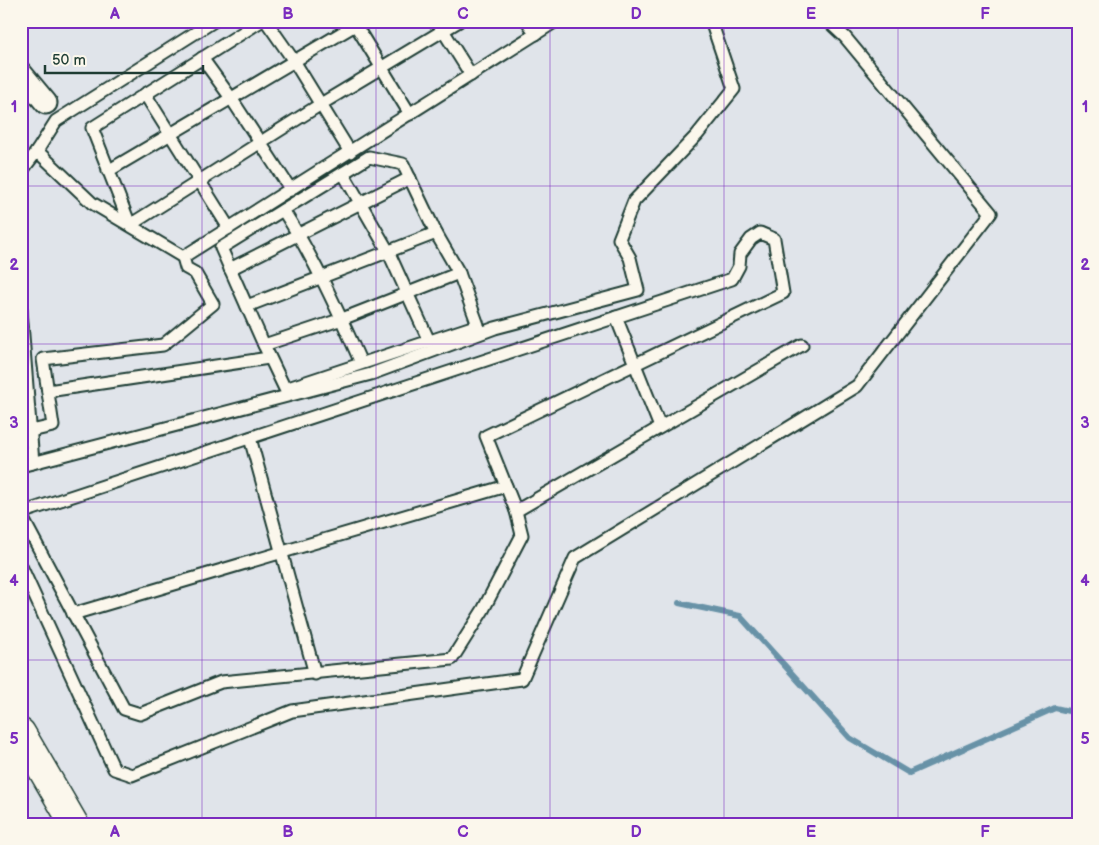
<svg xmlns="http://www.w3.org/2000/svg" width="1099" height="845" font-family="'Balsamiq Sans',sans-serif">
<rect width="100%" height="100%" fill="#e0e4ea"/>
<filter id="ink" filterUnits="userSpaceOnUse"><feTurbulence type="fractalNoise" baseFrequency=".02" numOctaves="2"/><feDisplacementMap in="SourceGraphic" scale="10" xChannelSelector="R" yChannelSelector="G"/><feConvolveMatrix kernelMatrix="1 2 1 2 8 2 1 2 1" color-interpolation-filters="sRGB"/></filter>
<g filter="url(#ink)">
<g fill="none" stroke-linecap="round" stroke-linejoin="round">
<polyline stroke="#6792a7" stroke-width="6" points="679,603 740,616 850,738 909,773 1055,708 1078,713"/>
<g stroke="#1f3d34" stroke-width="15">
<g id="lane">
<polyline points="261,21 92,128 130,225 321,104 459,21"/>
<polyline points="266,21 294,61 350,152"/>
<polyline points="353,21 410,114"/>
<polyline points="437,21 471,75"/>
<polyline points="527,21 536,34"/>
<polyline points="202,58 231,98 291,190"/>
<polyline points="145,94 229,228"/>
<polyline points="37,151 92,203 183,257 556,21"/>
<polygon points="369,157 403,164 436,233 459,273 478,325 285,389 264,345 221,248"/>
<polyline points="108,171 362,21"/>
<polyline points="21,172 37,151 56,121 214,21"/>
<polyline points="343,173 388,251 429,341"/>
<path d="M283,210C314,258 338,311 361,363"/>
<polyline points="230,269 410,178"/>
<polyline points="247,306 436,233"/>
<polyline points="21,310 33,463"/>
<polyline points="616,317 660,427"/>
<polyline points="264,345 342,319 459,273"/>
<polyline points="48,391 269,358"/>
<polyline points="31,431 53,426 43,359 163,345 213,304 195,273 186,268 183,257"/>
<polyline points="250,438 315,674"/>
<polyline points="21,466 371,374 495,328 638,290 630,258 619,239 634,201 697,135 734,89 711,21"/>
<polyline points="516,511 802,345"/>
<polyline points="21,513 732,279 739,266 740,254 751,239 760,233 774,239 783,293 486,436 516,511 522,535 483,610 452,659 221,682 140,714 124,709 21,515"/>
<polyline points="21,566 114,769 132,775 292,711 522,679 575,558 857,386 991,213 845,37 828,21"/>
<polyline points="73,614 506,486"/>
</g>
</g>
<g stroke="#1f3d34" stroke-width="25">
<polyline id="street" points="21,73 46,103"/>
</g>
<g stroke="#1f3d34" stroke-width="31">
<polyline id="secondary" points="21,733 74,824"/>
</g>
<use href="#lane" stroke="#fbf7ec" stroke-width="11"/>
<use href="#street" stroke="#fbf7ec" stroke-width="21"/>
<use href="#secondary" stroke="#fbf7ec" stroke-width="28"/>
</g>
</g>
<path fill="none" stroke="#7b2cbf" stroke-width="1" stroke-opacity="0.55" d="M202,21V824M376,21V824M550,21V824M724,21V824M898,21V824M21,186H1078M21,344H1078M21,502H1078M21,660H1078"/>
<rect width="1099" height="845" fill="none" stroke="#fbf7ec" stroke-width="55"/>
<path d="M45 65v8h158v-8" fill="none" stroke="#1f3d34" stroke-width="2.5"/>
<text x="52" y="65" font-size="15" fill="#1f3d34" stroke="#fbf7ec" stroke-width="4" paint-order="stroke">50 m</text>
<rect x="28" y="28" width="1044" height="790" fill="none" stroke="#7b2cbf" stroke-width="2"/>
<g font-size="16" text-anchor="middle" font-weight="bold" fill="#7b2cbf">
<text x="115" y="19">A</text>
<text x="288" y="19">B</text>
<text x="463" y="19">C</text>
<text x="636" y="19">D</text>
<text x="811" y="19">E</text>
<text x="985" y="19">F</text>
<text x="14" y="112">1</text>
<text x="1085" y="112">1</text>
<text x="14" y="270">2</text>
<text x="1085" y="270">2</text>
<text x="14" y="428">3</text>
<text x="1085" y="428">3</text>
<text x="14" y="586">4</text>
<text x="1085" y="586">4</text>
<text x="14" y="744">5</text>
<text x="1085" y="744">5</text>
<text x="115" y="837">A</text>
<text x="288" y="837">B</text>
<text x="463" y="837">C</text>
<text x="636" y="837">D</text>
<text x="811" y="837">E</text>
<text x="985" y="837">F</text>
</g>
</svg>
